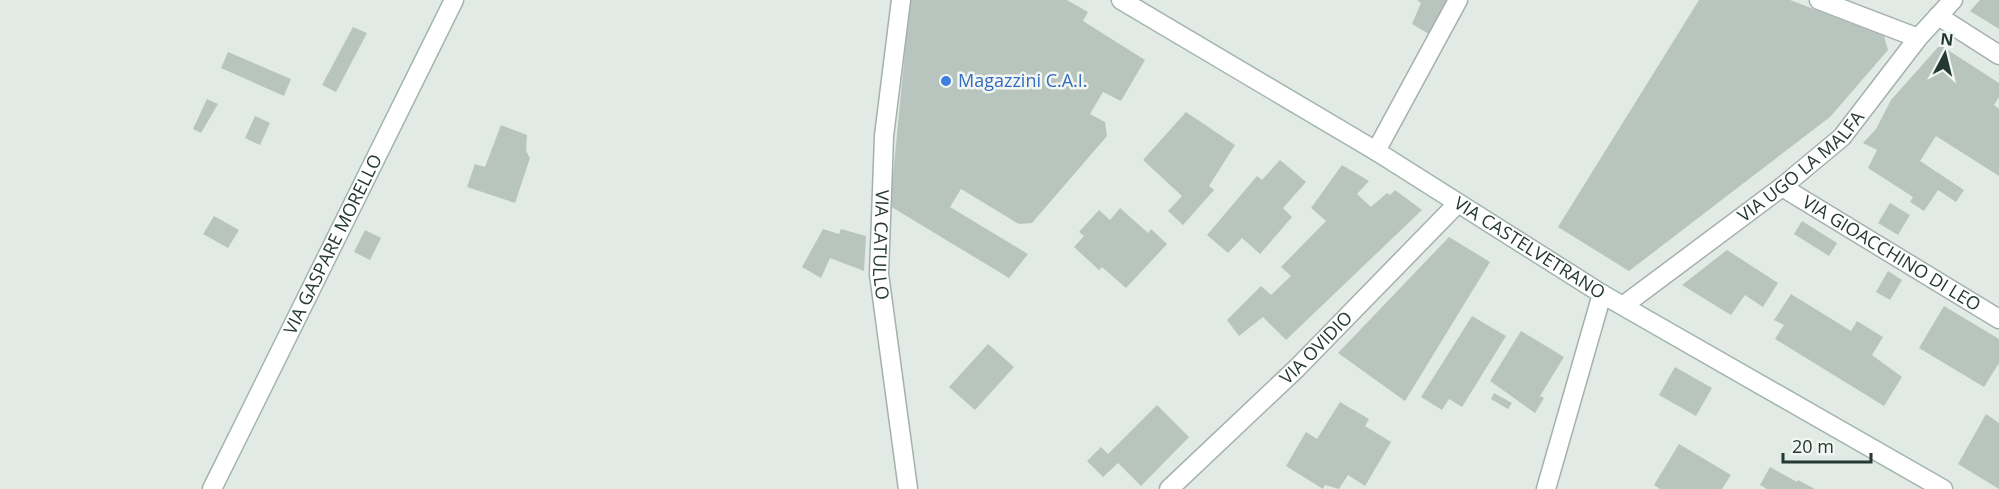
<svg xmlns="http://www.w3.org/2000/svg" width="1999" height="489" font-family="'Open Sans',sans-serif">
<rect width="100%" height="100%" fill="#e2eae6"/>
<g fill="#b8c5be">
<polygon points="910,0 1067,0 1088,12 1083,21 1145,60 1121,101 1103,92 1090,114 1105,122 1107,136 1032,223 1019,224 961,189 950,207 1028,254 1009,278 890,206"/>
<polygon points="1417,0 1451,0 1432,36 1412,24 1421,3"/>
<polygon points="1699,0 1790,0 1884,36 1888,50 1830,117 1629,271 1558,227"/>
<polygon points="1980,0 1999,0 1999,29 1970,11"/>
<polygon points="353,27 367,33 336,92 322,85"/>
<polygon points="1940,45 1999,83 1999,97 1994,105 1999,109 1999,176 1936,136 1920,161 1964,190 1956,202 1938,190 1924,211 1910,202 1913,197 1868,168 1877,150 1863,143 1876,129 1891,100"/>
<polygon points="228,52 291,79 284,96 221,68"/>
<polygon points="207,99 218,104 201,133 193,129"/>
<polygon points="1186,112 1235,145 1209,186 1214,190 1183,225 1168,211 1182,196 1143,160"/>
<polygon points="255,116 270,123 260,145 245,138"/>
<polygon points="501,125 527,135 526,151 530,158 515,203 467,187 475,164 485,167"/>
<polygon points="1280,160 1306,182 1283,208 1292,217 1260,254 1242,238 1228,253 1207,235 1257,176 1262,180"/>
<polygon points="1342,165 1369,181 1357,194 1371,207 1387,193 1390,195 1395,190 1422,210 1286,340 1263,317 1239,336 1227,320 1261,286 1271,295 1291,276 1281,267 1326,221 1311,208"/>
<polygon points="1890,203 1910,215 1898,235 1878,223"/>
<polygon points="1120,208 1148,233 1151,229 1167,244 1126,288 1102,267 1099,270 1074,247 1084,236 1079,232 1099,210 1110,220"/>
<polygon points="214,216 239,230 228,248 203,234"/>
<polygon points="1802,221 1837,243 1829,256 1794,234"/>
<polygon points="823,229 839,234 841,229 866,236 864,271 830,258 821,278 802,267"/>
<polygon points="365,230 381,238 370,260 354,252"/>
<polygon points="1449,237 1490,262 1405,401 1338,353"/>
<polygon points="1727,250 1778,283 1763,307 1745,295 1731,315 1682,285"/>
<polygon points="1888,271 1902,280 1890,300 1876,292"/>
<polygon points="1791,294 1851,331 1857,321 1883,337 1872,355 1902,377 1884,406 1775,339 1784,325 1774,320"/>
<polygon points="1944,306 1999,339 1999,363 1984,387 1919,348"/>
<polygon points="1472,316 1506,336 1462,407 1449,399 1442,410 1421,397"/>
<polygon points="1521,331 1564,357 1540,396 1544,398 1535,413 1490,381"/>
<polygon points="988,344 1014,367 975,410 949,387"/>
<polygon points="1675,367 1712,388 1696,416 1659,395"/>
<polygon points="1494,393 1512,403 1508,409 1491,399"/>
<polygon points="1340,402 1369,419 1365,426 1391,442 1365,486 1348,475 1339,489 1325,485 1323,489 1286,466 1306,432 1317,439"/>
<polygon points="1157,405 1189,437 1141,486 1118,463 1103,477 1087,461 1101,447 1108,454"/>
<polygon points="1986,414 1999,423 1999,489 1958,464"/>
<polygon points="1679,444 1731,475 1722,489 1660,489 1654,485"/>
<polygon points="1770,467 1797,482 1798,480 1815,489 1767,489 1760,485"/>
</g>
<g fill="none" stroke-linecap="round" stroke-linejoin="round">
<g stroke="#a5b1ac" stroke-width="21">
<g id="street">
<path id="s1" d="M901,0L884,136L879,274L908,489"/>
<polyline points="1819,0 1918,38"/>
<polyline points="1938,16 1999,55"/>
<polyline points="1376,151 1458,0"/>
<path id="s2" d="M1782,187L1999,319"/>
<path id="s3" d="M1624,305L1782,187L1842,137L1918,38L1953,0"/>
<path id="s4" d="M1169,489L1297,368L1458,203"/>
<polyline points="1546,489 1602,294"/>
</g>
</g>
<g stroke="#a2b5ac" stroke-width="21">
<g id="secondary">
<path id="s5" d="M1121,0L1376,151L1602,294L1943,489"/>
<path id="s6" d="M212,489L454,0"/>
</g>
</g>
<use href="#street" stroke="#fff" stroke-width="18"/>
<use href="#secondary" stroke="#fff" stroke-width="18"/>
</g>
<circle fill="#3f7fe0" stroke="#f2f7f4" stroke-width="2" cx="946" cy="81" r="6"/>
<g text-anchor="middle" stroke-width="5" stroke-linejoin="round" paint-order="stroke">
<g font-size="18" fill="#366cbe" stroke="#f2f7f4" text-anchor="start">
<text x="958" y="87">Magazzini C.A.I.</text>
</g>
<g font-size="18" fill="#243931" stroke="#f2f7f4">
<text dy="6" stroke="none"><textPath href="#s3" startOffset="225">VIA UGO LA MALFA</textPath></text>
<text dy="6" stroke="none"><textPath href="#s6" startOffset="273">VIA GASPARE MORELLO</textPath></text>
<text dy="6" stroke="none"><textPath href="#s1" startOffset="246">VIA CATULLO</textPath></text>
<text dy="6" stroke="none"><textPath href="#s5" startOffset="478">VIA CASTELVETRANO</textPath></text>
<text dy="6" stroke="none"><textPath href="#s2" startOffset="128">VIA GIOACCHINO DI LEO</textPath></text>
<text dy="6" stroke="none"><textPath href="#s4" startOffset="204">VIA OVIDIO</textPath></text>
</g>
</g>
<g transform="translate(1945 54) rotate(7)" stroke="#f2f7f4" stroke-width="4.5" paint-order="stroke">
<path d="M0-4.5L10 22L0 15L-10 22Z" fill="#243931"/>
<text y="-9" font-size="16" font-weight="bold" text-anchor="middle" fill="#243931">N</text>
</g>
<path d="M1783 453v9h88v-9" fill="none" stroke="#243931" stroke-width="3"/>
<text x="1792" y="453" font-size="18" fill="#243931" stroke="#f2f7f4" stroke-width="4.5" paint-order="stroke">20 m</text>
</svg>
